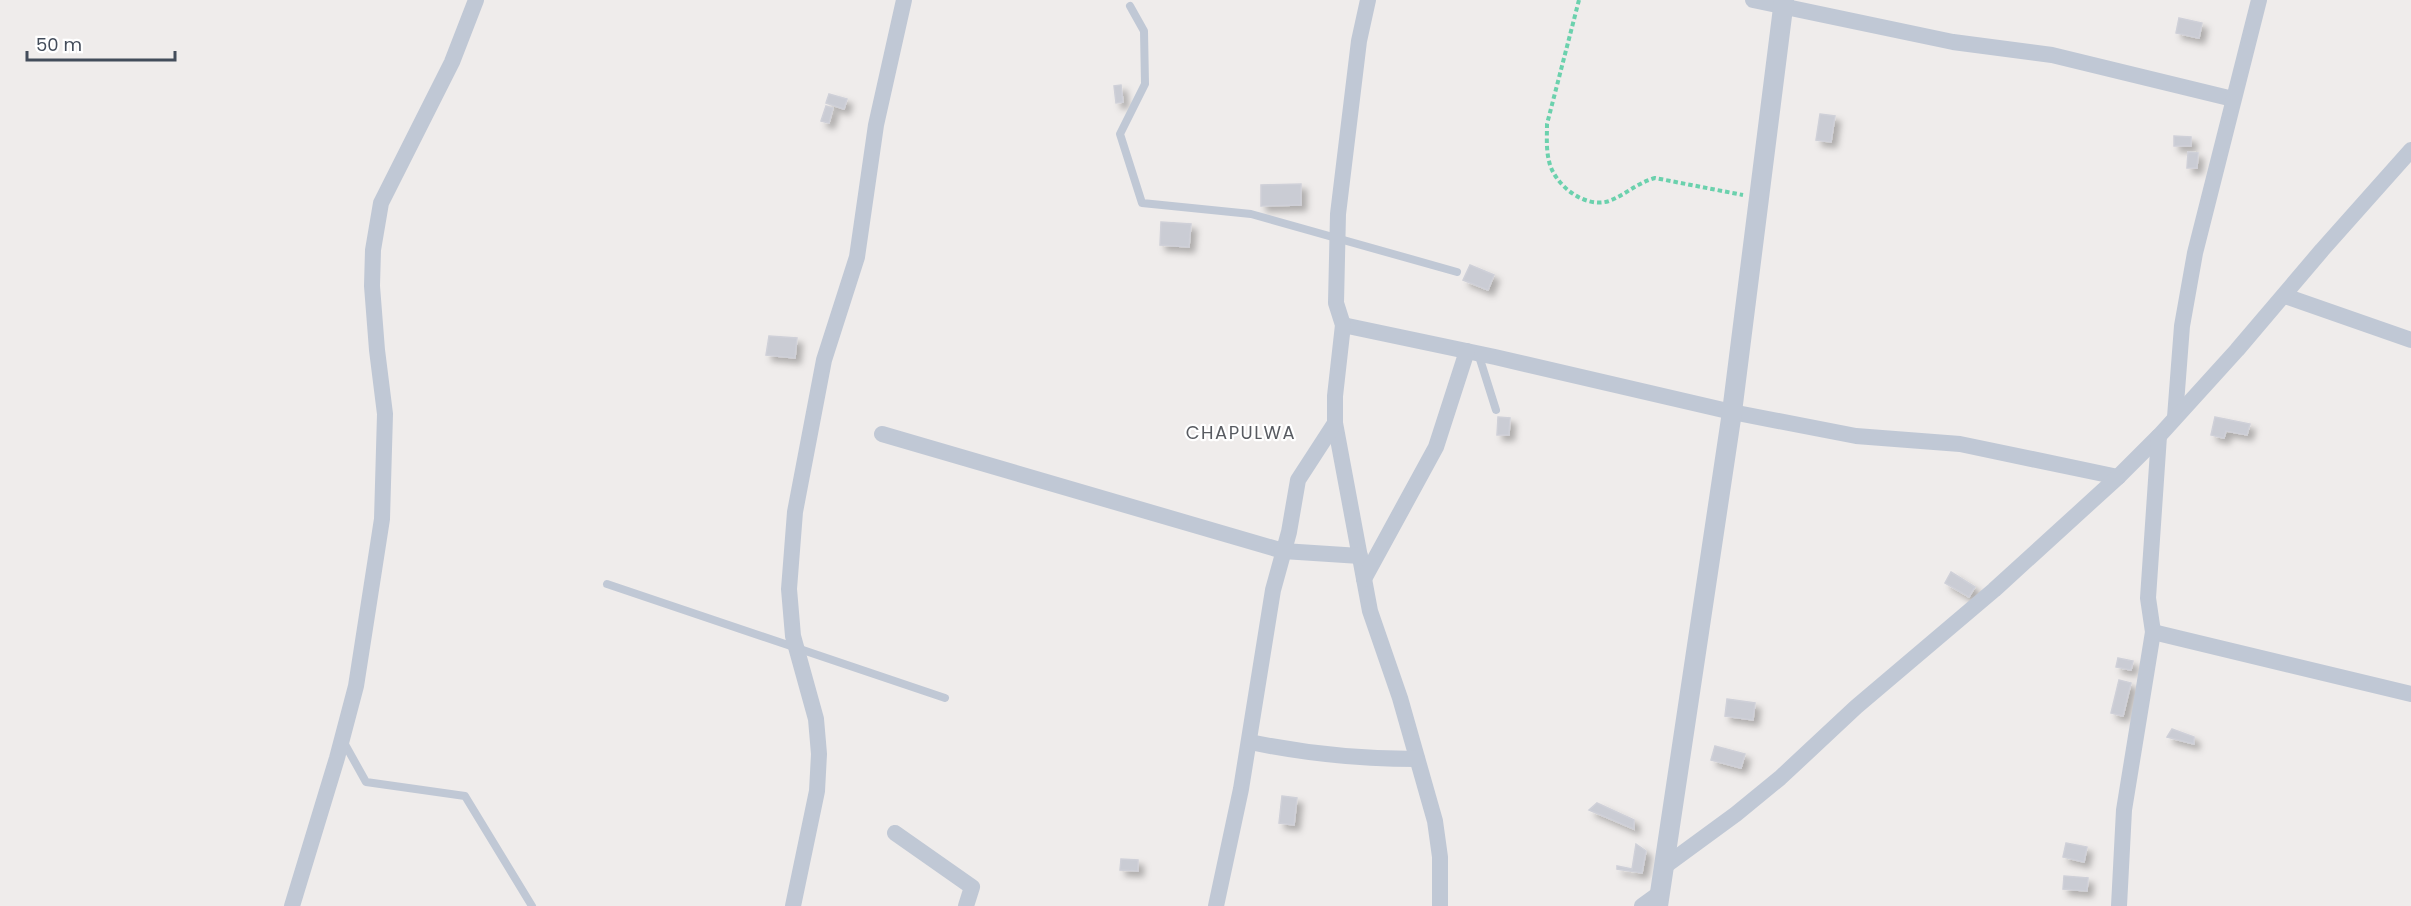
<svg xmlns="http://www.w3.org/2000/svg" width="2411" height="906" font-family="Poppins,sans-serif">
<defs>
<filter id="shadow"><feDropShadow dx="5.5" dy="5.5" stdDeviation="3" flood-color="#0004"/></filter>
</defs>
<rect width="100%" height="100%" fill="#efeceb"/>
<g fill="#caccd4" stroke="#cfd0d8" stroke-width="1.5" filter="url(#shadow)">
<polygon points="2179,18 2202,23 2199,38 2176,33"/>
<polygon points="1121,85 1123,102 1116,103 1114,86"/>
<polygon points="829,94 847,99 844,109 826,103"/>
<polygon points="826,106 833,108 829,123 821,121"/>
<polygon points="1820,114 1835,116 1831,142 1816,140"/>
<polygon points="2174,136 2191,137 2191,146 2174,146"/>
<polygon points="2188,152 2198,153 2197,168 2187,168"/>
<polygon points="1301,184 1301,205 1261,206 1261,185"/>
<polygon points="1161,222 1191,224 1189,247 1160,245"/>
<polygon points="1470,265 1494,275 1488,290 1463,280"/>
<polygon points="769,336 797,338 795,358 766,355"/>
<polygon points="1498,417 1510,418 1509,435 1497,435"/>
<polygon points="2215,417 2250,424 2247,435 2226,431 2224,438 2211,435"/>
<polygon points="1951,572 1975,587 1969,597 1945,583"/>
<polygon points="2118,658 2133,661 2131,670 2116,667"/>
<polygon points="2119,680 2131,683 2123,716 2111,713"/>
<polygon points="1727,699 1755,703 1753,720 1725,716"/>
<polygon points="2172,729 2194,737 2194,744 2167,737"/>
<polygon points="1715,746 1745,754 1741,768 1711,760"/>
<polygon points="1282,796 1297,798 1294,825 1279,823"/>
<polygon points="1597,803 1634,820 1634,829 1589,810"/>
<polygon points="2066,843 2087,847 2084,862 2063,857"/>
<polygon points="1636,844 1646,851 1642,873 1617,869 1617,866 1632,869"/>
<polygon points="1121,859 1138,860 1138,871 1120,870"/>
<polygon points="2064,876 2088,878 2087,891 2063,889"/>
</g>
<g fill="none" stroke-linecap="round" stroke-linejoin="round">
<path stroke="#6bd1ad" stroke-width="4" stroke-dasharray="4.5 3" stroke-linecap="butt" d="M1579,0L1547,124C1547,137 1546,149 1549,161C1554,185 1585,209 1609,201C1625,195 1637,183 1655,178L1743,195"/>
<g stroke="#c0c8d5" stroke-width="8">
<polyline points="1130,6 1144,31 1145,84 1120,134 1142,203 1251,214 1457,272"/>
<polyline points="1478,353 1496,410"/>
<polyline points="607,584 945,698"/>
<polyline points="342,739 366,782 465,796 532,906"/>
</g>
<g stroke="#c0c8d5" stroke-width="16">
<polyline points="1753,0 1953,42 2052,55 2233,99"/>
<polyline points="2285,296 2411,340"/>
<polyline points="1343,325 1495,357 1732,412 1856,436 1960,444 2118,477"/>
<polyline points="2175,417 2182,326 2195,253 2259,0"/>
<polyline points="1335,423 1370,611 1400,698 1435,821 1440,857 1440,906"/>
<polyline points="882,434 1283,551 1360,556"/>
<polyline points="1364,579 1436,447 1467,351"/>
<polyline points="2153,632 2411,694"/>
<path d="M1250,742C1307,754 1359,759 1417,759"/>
<polyline points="895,833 972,887 966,906"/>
<polyline points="1665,866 1736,814 1780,778 1856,707 1994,590 2118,477 2159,436 2237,350 2322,250 2411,150"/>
<polyline points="292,906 337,758 356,686 382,519 385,414 377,350 372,286 373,250 381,203 452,62 476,0"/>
<polyline points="793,906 817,791 819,754 816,719 793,636 789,589 795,512 824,360 857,257 876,125 904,0"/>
<polyline points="1216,906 1241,789 1273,590 1289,532 1298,480 1335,423 1335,396 1343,325 1336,303 1338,214 1359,41 1368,0"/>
<polyline points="1642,906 1660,893"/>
<polyline points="2119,906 2124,810 2153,632 2148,598 2159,436"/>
</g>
<polyline stroke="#c0c8d5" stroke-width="20" points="1658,906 1732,412 1784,0"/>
</g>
<g text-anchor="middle" stroke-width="4.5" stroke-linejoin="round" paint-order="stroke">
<g font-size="18" letter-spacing="1.5" fill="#585b61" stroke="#fff">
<text x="1241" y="439">CHAPULWA</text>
</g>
</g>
<path d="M27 51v9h148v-9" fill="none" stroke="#434c5a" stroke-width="3"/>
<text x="36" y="51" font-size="18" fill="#434c5a" stroke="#ffffff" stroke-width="4.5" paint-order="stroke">50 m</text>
</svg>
